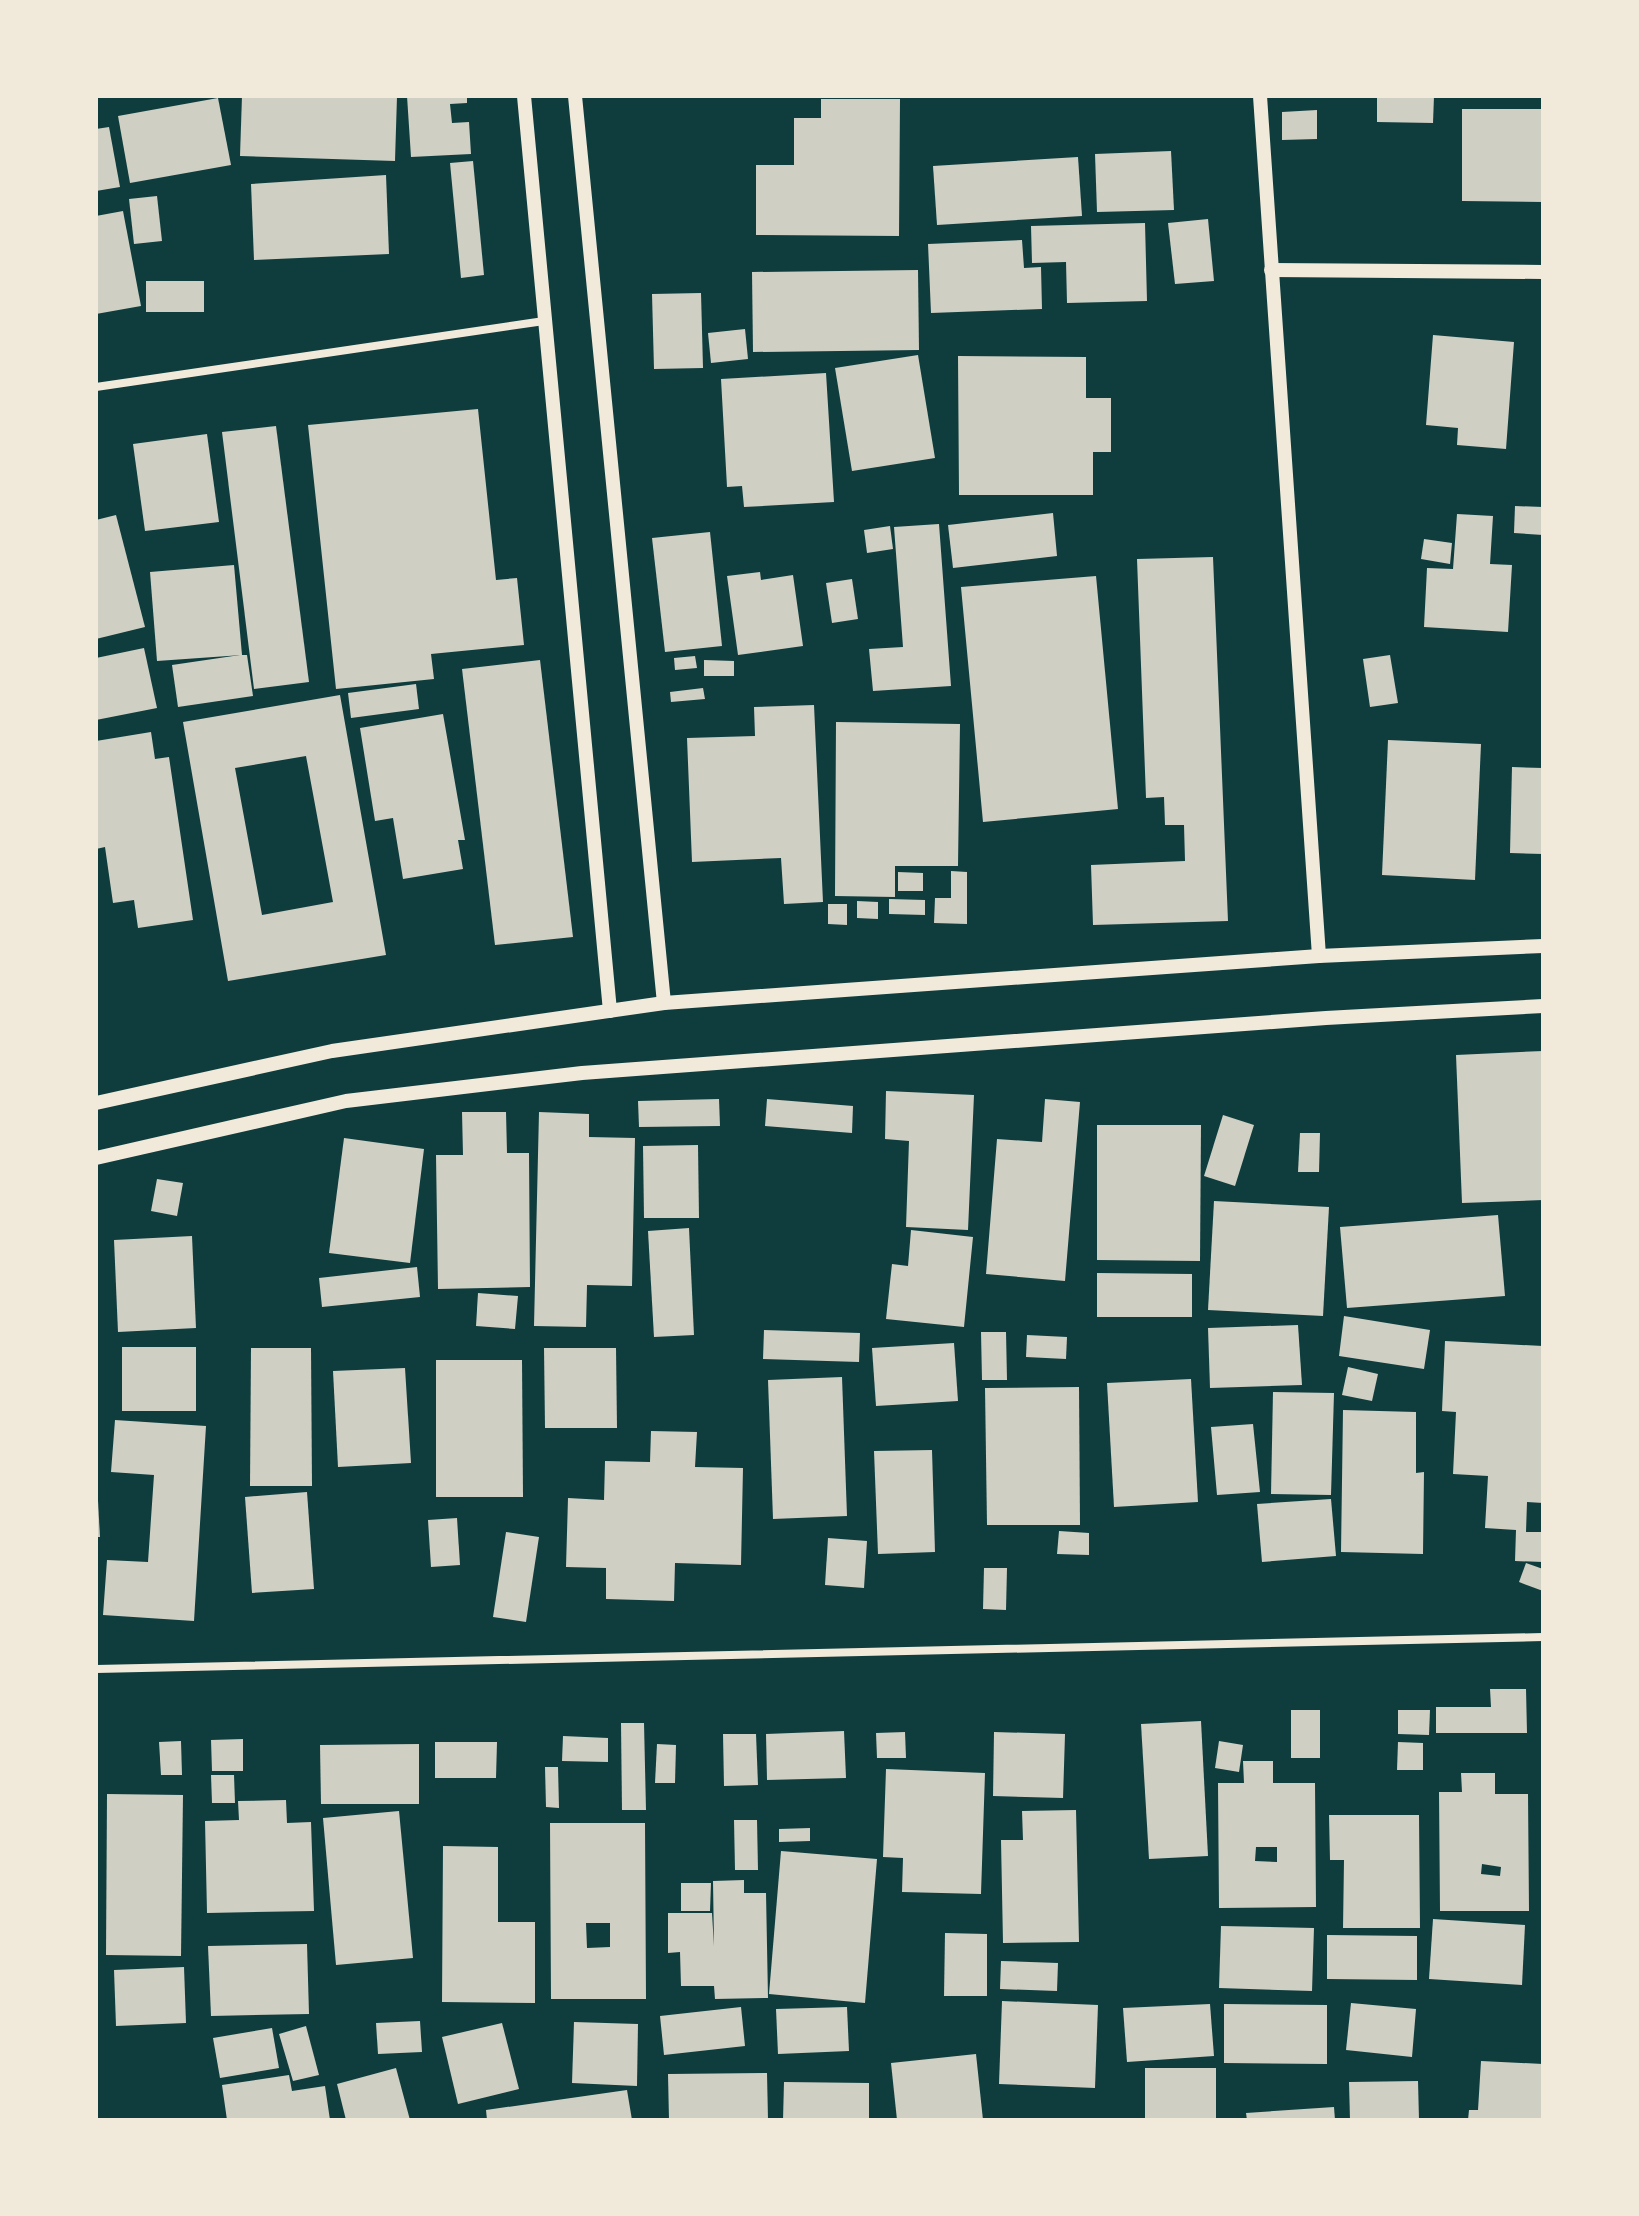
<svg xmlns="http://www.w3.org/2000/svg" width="1639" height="2216" font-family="'Titillium Web',sans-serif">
<rect width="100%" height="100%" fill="#0f3d3e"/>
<g fill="#cfcfc3" fill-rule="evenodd">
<polygon points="242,96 397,96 395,161 240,156"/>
<polygon points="407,96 467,96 467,103 450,104 452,123 469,122 471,154 411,157"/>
<polygon points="1377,96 1434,96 1433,123 1377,122"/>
<polygon points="218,98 231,165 130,183 118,116"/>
<polygon points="821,99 900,99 899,236 756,235 756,165 794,165 794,118 821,118"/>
<polygon points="1462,109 1543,109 1543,202 1462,201"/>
<polygon points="1317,110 1317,139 1282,140 1282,112"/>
<polygon points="109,127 120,187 96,191 96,129"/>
<polygon points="1171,151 1174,210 1097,212 1095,154"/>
<polygon points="1078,157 1082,216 937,225 933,166"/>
<polygon points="473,161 484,275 461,278 450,163"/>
<polygon points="386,175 389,254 254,260 251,184"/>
<polygon points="157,196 162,241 134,244 129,199"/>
<polygon points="123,211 141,306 96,314 96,216"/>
<polygon points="1208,219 1214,281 1175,284 1168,223"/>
<polygon points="1145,223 1147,301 1067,303 1066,262 1032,263 1031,226"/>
<polygon points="1022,240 1024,268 1041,267 1042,309 931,313 928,244"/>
<polygon points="918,270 919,350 753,352 752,272"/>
<rect x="146" y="281" width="58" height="31"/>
<polygon points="701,293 703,368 654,369 652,294"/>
<polygon points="745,329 748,359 711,363 708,333"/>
<polygon points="1433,335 1514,342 1506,449 1457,445 1458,428 1426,425"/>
<polygon points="918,355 935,458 852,471 835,368"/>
<polygon points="958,356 1086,357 1086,398 1111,398 1111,452 1093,452 1093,495 959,495"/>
<polygon points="826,373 834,502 744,507 742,486 727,487 721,379"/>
<polygon points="478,409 496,580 517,578 524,645 431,654 434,679 336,689 308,425"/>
<polygon points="276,426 309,682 254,689 222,432"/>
<polygon points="207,434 219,522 145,531 133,444"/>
<polygon points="1515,506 1543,507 1543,535 1514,533"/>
<polygon points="1053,513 1057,556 953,568 948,525"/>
<polygon points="1457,514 1493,516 1490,564 1512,565 1508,632 1424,627 1427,568 1453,569"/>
<polygon points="116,515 145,627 96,639 96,520"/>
<polygon points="939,524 951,686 873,691 869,649 903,647 894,527"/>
<polygon points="890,526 893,549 867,553 864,530"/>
<polygon points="710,532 722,646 665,652 652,538"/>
<polygon points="1424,539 1452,543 1450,564 1421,559"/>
<polygon points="1213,557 1228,921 1093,925 1091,865 1185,861 1184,825 1165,825 1164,797 1146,798 1137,559"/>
<polygon points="234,565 242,655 157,661 150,572"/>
<polygon points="760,572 761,580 793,575 803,646 738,655 727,576"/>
<polygon points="1096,576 1118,809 983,822 961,587"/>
<polygon points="852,579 858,619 832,623 826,583"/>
<polygon points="144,648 157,708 96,720 96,658"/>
<polygon points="240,655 247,655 253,696 178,707 172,665"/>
<polygon points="1390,655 1398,703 1370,707 1363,659"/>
<polygon points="695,656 697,668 675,670 674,658"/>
<polygon points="540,660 573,937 495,945 462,669"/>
<polygon points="704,660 734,661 734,676 704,676"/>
<polygon points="416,684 419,709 351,718 348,693"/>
<polygon points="703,688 705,699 671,702 670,692"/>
<path d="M340,695L386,955L228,981L183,722ZM306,756L333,902L262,915L235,768Z"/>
<polygon points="814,705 823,902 784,904 781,858 692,862 687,738 755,736 754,707"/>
<polygon points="443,714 465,840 458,840 463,869 403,879 393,818 375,821 360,728"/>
<polygon points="836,722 960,724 958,866 895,866 895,897 835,896"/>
<polygon points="151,732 155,759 169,757 193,920 138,928 134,900 113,903 105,847 96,849 96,741"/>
<polygon points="1388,740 1481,744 1475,880 1382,875"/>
<polygon points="1512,767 1543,768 1543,854 1510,853"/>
<polygon points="951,871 967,872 967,924 934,923 935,898 951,898"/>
<polygon points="898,872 923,873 923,891 898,891"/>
<polygon points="889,899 925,900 925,915 889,914"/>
<polygon points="857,901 878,902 878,919 857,918"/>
<polygon points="828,904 847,904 847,925 828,924"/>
<polygon points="1543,1051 1543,1200 1462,1203 1456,1055"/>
<polygon points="886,1091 974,1095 968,1230 906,1227 909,1141 885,1139"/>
<polygon points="719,1099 720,1126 639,1127 638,1101"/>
<polygon points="767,1099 853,1106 852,1133 765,1126"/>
<polygon points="1045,1099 1080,1102 1065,1281 986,1274 997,1139 1042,1142"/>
<polygon points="462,1112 506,1112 507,1153 529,1153 530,1287 438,1289 436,1155 463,1155"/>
<polygon points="539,1112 589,1114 589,1137 635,1138 632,1286 587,1285 586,1327 534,1326"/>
<polygon points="1223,1115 1254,1125 1235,1186 1204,1176"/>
<polygon points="1097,1125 1201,1125 1200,1261 1097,1260"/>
<polygon points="1300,1133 1320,1133 1319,1172 1298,1172"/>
<polygon points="344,1138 424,1149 410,1263 329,1253"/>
<polygon points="698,1145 699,1218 644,1218 643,1146"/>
<polygon points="157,1179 183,1183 177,1216 151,1211"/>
<polygon points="1214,1201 1329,1207 1323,1316 1208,1310"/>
<polygon points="1498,1215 1505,1296 1347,1308 1340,1227"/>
<polygon points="689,1228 694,1335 654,1337 648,1231"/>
<polygon points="911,1230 973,1237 964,1327 886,1319 892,1264 908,1266"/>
<polygon points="192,1236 196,1328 118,1332 114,1240"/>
<polygon points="417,1267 420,1297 322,1307 319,1278"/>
<polygon points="1097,1273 1192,1274 1192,1317 1097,1317"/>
<polygon points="478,1293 518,1296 515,1329 476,1326"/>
<polygon points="1344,1316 1430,1330 1424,1369 1339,1356"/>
<polygon points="1298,1325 1302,1385 1210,1388 1208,1328"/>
<polygon points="764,1330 860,1333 859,1362 763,1359"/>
<polygon points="981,1332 1006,1332 1007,1380 982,1380"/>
<polygon points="1027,1335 1067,1337 1066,1359 1026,1357"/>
<polygon points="1445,1341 1543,1346 1543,1503 1527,1502 1526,1532 1543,1532 1543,1562 1515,1561 1516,1530 1485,1528 1488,1476 1453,1474 1456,1412 1442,1411"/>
<polygon points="954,1343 958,1401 876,1406 872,1348"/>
<rect x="122" y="1347" width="74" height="64"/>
<polygon points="251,1348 311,1348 312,1486 250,1486"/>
<polygon points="544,1348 616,1348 617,1428 545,1428"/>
<polygon points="436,1360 522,1360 523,1497 436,1497"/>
<polygon points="1348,1367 1378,1374 1372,1401 1342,1395"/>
<polygon points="405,1368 411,1463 338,1467 333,1371"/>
<polygon points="842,1377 847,1516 773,1519 768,1380"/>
<polygon points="1191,1379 1198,1502 1114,1507 1107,1383"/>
<polygon points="1079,1387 1080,1525 987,1525 985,1388"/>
<polygon points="1273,1392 1334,1393 1331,1495 1271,1494"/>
<polygon points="1343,1410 1416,1412 1416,1473 1424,1472 1423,1554 1341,1552"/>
<polygon points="115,1420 206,1426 194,1621 103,1615 107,1560 148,1562 154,1475 111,1472"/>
<polygon points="1253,1424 1260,1492 1217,1495 1211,1427"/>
<polygon points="651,1431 697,1432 695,1467 743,1468 741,1565 675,1563 674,1601 606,1599 606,1568 566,1567 568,1498 604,1500 605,1461 650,1462"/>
<polygon points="932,1450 935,1552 878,1554 874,1451"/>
<polygon points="307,1492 314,1589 252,1593 245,1497"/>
<polygon points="1331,1499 1336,1556 1262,1562 1257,1504"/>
<polygon points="96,1501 98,1501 100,1537 96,1537"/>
<polygon points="457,1518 460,1565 431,1567 428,1520"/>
<polygon points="1059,1531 1089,1533 1089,1555 1057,1554"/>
<polygon points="506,1532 539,1537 526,1622 493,1617"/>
<polygon points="828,1538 867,1541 864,1588 825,1585"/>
<polygon points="1526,1563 1543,1569 1543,1591 1519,1582"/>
<polygon points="984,1568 1007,1568 1006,1610 983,1609"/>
<polygon points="1490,1689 1526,1689 1527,1733 1436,1733 1436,1707 1491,1707"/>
<rect x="1291" y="1710" width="29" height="48"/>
<polygon points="1398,1710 1430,1710 1429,1735 1398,1734"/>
<polygon points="1201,1721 1208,1856 1149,1859 1141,1724"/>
<polygon points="621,1723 644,1723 646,1810 622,1810"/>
<polygon points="844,1731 846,1778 767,1780 766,1734"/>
<polygon points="905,1732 906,1758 877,1758 876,1733"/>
<polygon points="994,1732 1065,1734 1063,1798 993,1796"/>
<polygon points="723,1734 756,1734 758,1785 724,1786"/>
<polygon points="563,1736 608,1738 608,1762 562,1761"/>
<polygon points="243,1739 243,1771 212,1771 211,1740"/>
<polygon points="181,1741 182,1775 161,1775 159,1742"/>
<polygon points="1219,1741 1243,1745 1239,1772 1215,1768"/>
<polygon points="435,1742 497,1742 496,1778 435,1778"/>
<polygon points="1398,1742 1423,1743 1423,1770 1397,1770"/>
<polygon points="419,1744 419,1804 321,1804 320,1745"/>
<polygon points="657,1744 676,1745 675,1783 655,1783"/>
<path d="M1243,1761H1273V1783H1315L1316,1907L1219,1908L1218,1783H1244ZM1256,1847H1277V1862L1255,1861Z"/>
<polygon points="545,1767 558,1767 559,1808 546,1807"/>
<polygon points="886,1769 985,1773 981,1894 902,1892 903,1858 883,1857"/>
<path d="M1461,1773H1495V1794H1528L1529,1911H1440L1439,1792H1462ZM1482,1864L1501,1867L1500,1876L1481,1874Z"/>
<polygon points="211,1775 234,1775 235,1803 212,1803"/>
<polygon points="107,1794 183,1795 181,1956 106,1955"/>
<polygon points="286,1800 287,1823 311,1822 314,1911 207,1913 205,1821 239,1820 238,1801"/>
<polygon points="1076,1810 1079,1942 1003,1943 1001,1840 1023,1840 1022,1811"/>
<polygon points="399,1811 413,1958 336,1965 323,1818"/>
<polygon points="1329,1815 1419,1815 1420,1928 1343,1928 1344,1860 1330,1860"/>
<polygon points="734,1820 757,1820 758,1870 735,1870"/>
<path d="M550,1823H645L646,1999H551ZM586,1923H610V1947L587,1948Z"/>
<polygon points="810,1828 810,1841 779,1842 779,1829"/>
<polygon points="443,1846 498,1847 498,1922 535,1922 535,2003 442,2002"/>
<polygon points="781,1851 877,1859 865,2003 769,1994"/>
<polygon points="744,1880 744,1893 766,1893 768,1998 715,1999 714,1986 681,1986 680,1952 668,1953 668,1913 712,1913 714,1946 713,1881"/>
<polygon points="681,1883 711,1883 710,1911 681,1911"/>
<polygon points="1433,1919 1525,1925 1522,1985 1429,1979"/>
<polygon points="1221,1926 1314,1928 1312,1991 1219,1988"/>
<polygon points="945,1933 987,1934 987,1996 944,1996"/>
<polygon points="1327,1935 1417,1936 1417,1980 1327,1979"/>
<polygon points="307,1944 309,2014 211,2016 208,1946"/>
<polygon points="1001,1961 1058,1963 1057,1991 1000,1989"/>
<polygon points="184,1967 186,2023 116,2026 114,1970"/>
<polygon points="1002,2001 1098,2005 1095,2088 999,2084"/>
<polygon points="1351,2003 1416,2009 1412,2057 1346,2050"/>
<polygon points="1210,2004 1214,2056 1127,2062 1123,2008"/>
<polygon points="1224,2004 1327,2005 1327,2064 1224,2063"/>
<polygon points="741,2007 745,2046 664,2055 660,2016"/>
<polygon points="847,2007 849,2051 778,2054 776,2009"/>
<polygon points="420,2021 422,2052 378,2054 376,2023"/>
<polygon points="574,2022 638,2024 637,2086 572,2083"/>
<polygon points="502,2023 519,2089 458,2104 442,2037"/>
<polygon points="306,2026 319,2075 293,2081 279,2034"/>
<polygon points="272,2028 279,2068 220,2078 213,2038"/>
<polygon points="976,2054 983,2120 897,2120 891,2063"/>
<polygon points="1481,2061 1543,2064 1543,2120 1468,2120 1469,2110 1478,2110"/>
<polygon points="396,2068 410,2120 346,2120 337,2084"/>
<rect x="1145" y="2068" width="71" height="52"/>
<polygon points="767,2073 768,2120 669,2120 668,2074"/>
<polygon points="289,2075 292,2091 325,2086 330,2120 227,2120 222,2085"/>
<polygon points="1418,2081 1419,2120 1350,2120 1349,2082"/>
<polygon points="784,2082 869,2083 869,2120 783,2120"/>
<polygon points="627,2090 632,2120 487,2120 486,2110"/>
<polygon points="1334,2107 1335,2120 1247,2120 1246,2113"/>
</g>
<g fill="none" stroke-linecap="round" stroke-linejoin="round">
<g stroke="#f1e9da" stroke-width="8">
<polyline points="96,387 544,321"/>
<polyline points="96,1669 1543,1637"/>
</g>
<g stroke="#f1e9da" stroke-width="14">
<polyline points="524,96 610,1011"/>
<polyline points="575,96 664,1003"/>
<polyline points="1260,96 1319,956"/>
<polyline points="1271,270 1543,272"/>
<polyline points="96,1103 332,1051 664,1003 1319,956 1543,946"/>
<polyline points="96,1158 346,1101 582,1073 1326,1018 1543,1006"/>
</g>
</g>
<rect width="1639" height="2216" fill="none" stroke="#f1e9da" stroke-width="196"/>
</svg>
